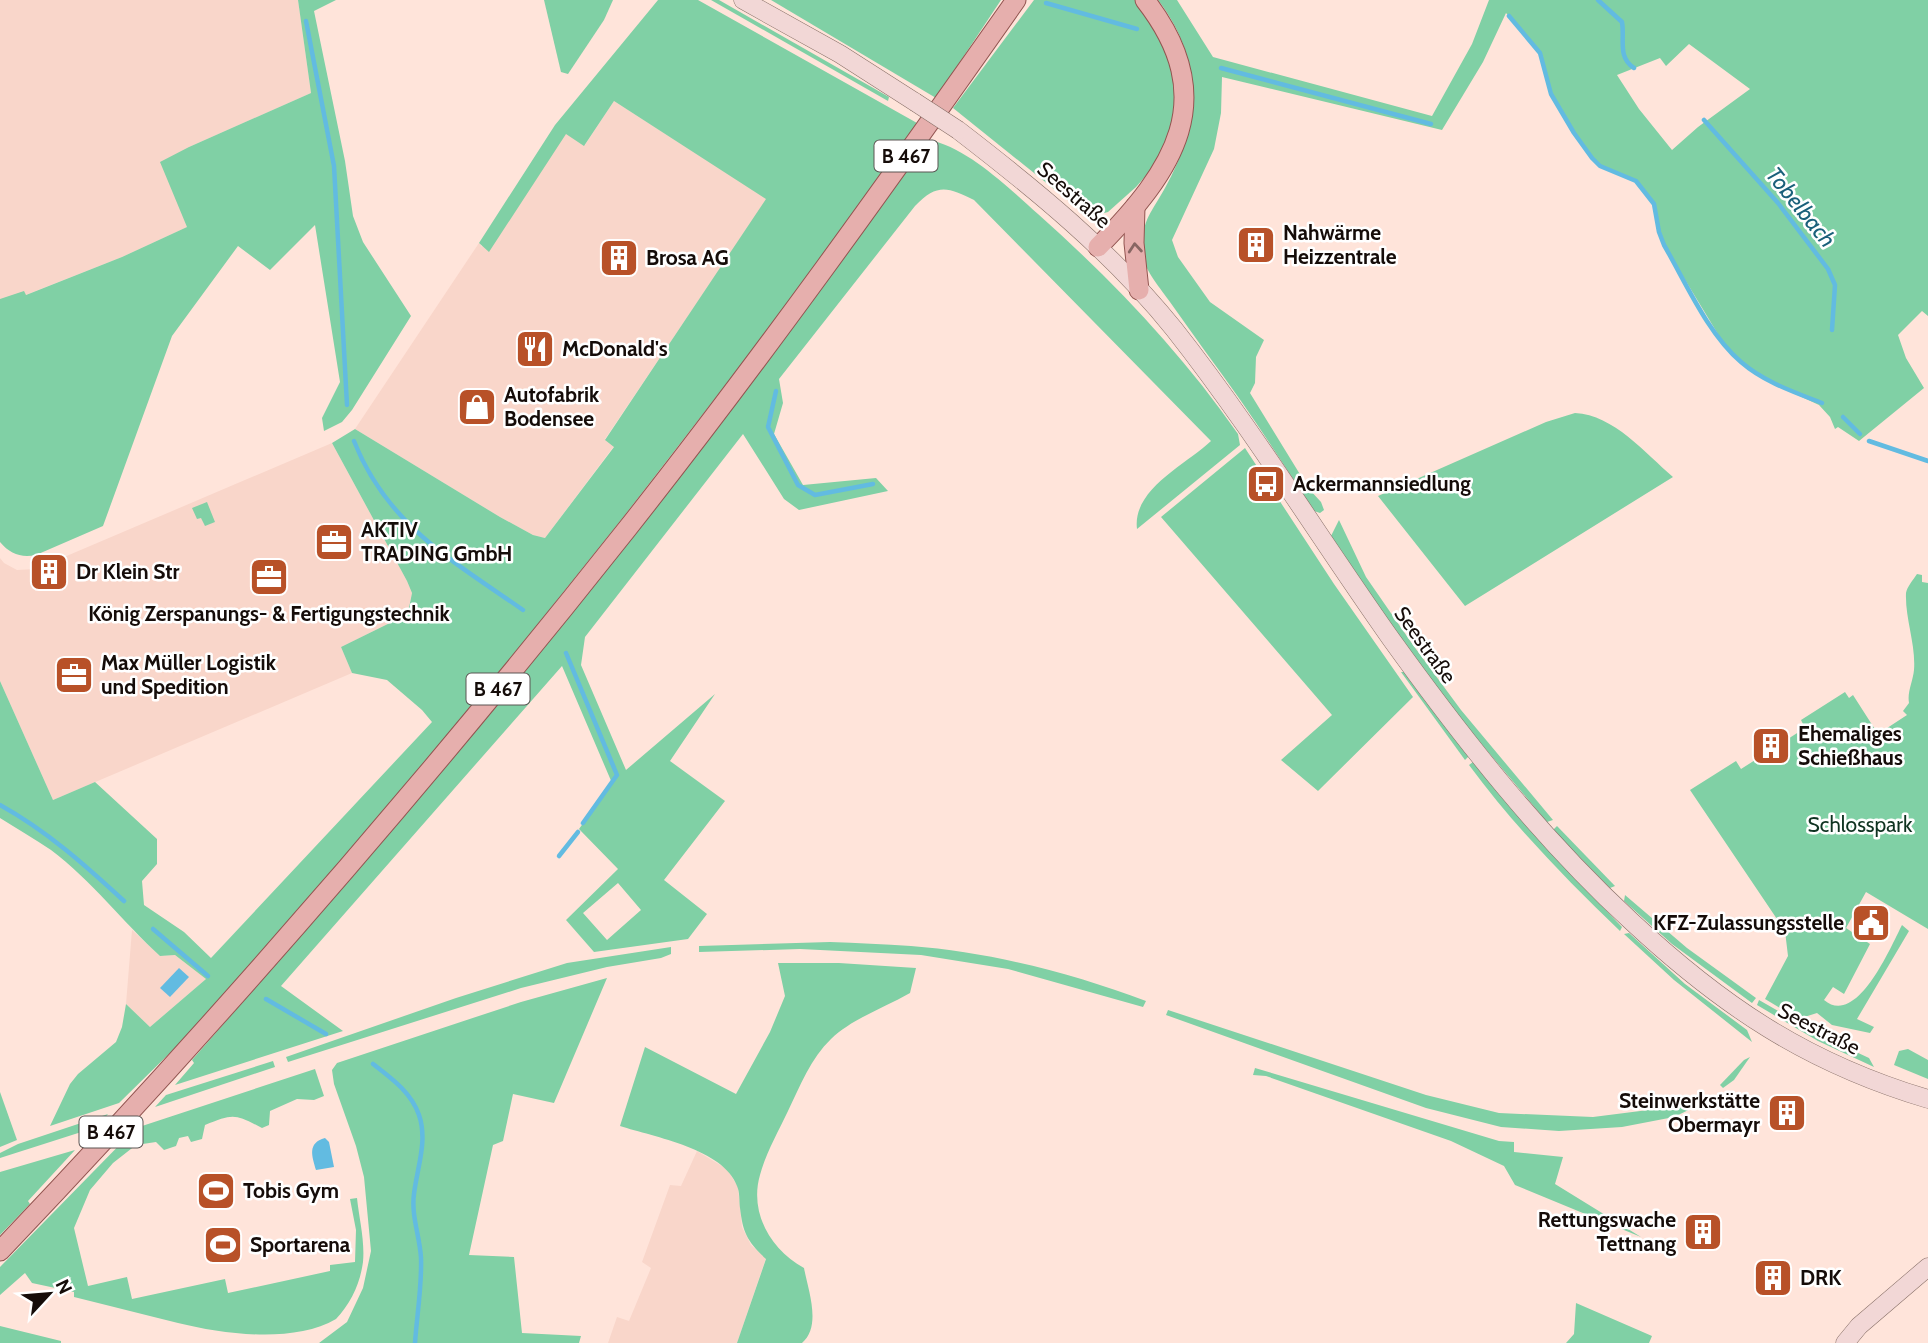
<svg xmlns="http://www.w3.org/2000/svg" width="1928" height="1343" font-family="Cabin,sans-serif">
<rect width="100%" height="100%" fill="#ffe4da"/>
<g fill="#f9d6ca">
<polygon points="0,0 298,0 311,93 189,147 187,227 122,257 0,305"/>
<polygon points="614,101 767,199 605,439 614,446 545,538 533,535 500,517 355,429 479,243 482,247 566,133 585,145"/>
<polygon points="332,443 407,581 412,593 408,611 402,617 341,647 352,673 53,800 0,681 0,558 4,563 17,570 36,569"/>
<polygon points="132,930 160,956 175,955 206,979 150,1027 126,1004"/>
<polygon points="697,1151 727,1169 738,1187 742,1227 751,1245 766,1258 737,1343 608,1343 617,1317 629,1321 651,1268 642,1262 670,1185 681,1186"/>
</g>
<g fill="#80d0a5" fill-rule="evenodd">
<path d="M298,0H336L314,11L345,161L353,216L363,242L411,316L352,410L342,422L324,431L322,418L340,382L315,225L270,270L238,246L172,336L103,526L36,555C21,558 10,554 0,542V299L24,291L26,295L122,257L187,227L160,162L189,147L311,93Z"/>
<polygon points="544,0 613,0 604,20 568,74 561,72"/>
<path d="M658,0H698L917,123L788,304L621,520L462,719L315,892L180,1043L119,1103L50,1126L70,1084L78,1074L116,1042L122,1027L126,1004L150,1027L206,979L175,955L160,956C123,922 91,880 51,850C35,839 17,829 0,818V681L53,800L95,782L157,839V864L142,881L144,905L184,932L211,958L432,722L422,710L387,680L352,673L341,647L402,617L408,611L410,603L412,593L407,581L332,443L355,429L500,517L533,535L545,538L614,447L605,440L766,199L614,101L584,146L566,134L489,252L479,243L555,125Z"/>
<polygon points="711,0 719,0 889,97 888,101"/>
<polygon points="771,0 1001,0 936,98"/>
<polygon points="1034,0 1135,0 1146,11 1164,42 1176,87 1171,135 1150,171 1136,187 1108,212 1097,215 1085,214 953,108"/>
<path d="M1158,0H1177L1213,57L1432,116L1472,44L1489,0H1928V316L1922,311L1898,335L1906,358L1924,388L1859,441L1838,427L1835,429L1830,417L1819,405L1765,380L1727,349L1664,245L1659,232L1654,204L1636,181L1600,166L1592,158L1574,133L1551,94L1540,53L1506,13L1483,62L1442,130L1222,77L1221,113L1214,149L1172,240L1178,257L1210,302L1264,340L1256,357L1255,383L1250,393L1309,489L1321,502L1324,510L1320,513L1314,511C1290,474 1266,437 1241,401C1217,367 1193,335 1170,302C1161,289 1145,271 1143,256C1140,222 1150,215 1165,188C1201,124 1204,60 1158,0ZM1689,44L1750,89L1698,127L1672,150L1639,109L1617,75L1660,58L1666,66Z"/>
<path d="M934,141C971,151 1010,189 1038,214C1112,280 1181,352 1238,434L1240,445L1137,529C1132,489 1187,464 1211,441L974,200C948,187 937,183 915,206L779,379L783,403L774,434L803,485L876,478L888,491L799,510L784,499L743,434L585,637L581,665L626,770L715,694L670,761L725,801L664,880L707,914L688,939L594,952L566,920L618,869L579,829L612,783L562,666L281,986L343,1031L175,1085L194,1063L192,1060L326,907L475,730L801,316L918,155ZM618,883L641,910L607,940L583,913Z"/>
<path d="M1575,413C1614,415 1645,453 1673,477L1465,606L1378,496L1546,422Z"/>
<polygon points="1245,448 1334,584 1413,697 1318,791 1281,760 1332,715 1161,517"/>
<polygon points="207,502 215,522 205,526 201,518 197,519 192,508"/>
<polygon points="1339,520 1366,577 1413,645 1461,710 1553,820 1547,822 1458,716 1393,627 1331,536"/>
<path d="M1917,574L1922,575V582L1928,583V929L1866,892L1846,928L1870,944L1844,994L1833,987L1824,1000C1857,1028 1891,946 1902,925L1909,931L1857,1019L1874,1027L1870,1033L1832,1025L1817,1013L1798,1019L1765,999L1788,956L1785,931L1690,790L1736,761L1741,769L1763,755L1769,756L1782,748L1780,744L1805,728L1801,720L1845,692L1849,698L1853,695L1878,734L1907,715L1903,711L1909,703C1907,692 1913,681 1914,670C1916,644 1905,619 1906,593C1907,587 1913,580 1917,574Z"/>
<polygon points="1401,672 1406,672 1469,756 1465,760"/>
<path d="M1473,762L1551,853L1622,927L1620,931C1566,879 1514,826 1469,765Z"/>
<polygon points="1557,826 1615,886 1610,888 1553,830"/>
<polygon points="1625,895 1687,948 1756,998 1752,1003 1672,944 1624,901"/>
<polygon points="1629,933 1685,984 1747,1030 1752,1042 1674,980 1624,934"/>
<path d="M830,942C857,943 884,944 911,946C990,952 1072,973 1146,1001L1143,1007L1008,969L921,955L800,949L699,952V946Z"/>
<polygon points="671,947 671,954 661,958 607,967 521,988 288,1062 286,1057 456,998 567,963"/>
<path d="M778,963H839L916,968L910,993C884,1008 853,1018 831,1039C811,1058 800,1086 788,1111C778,1132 766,1153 760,1175C749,1213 771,1250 804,1268C808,1290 822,1326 802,1343H737L766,1259C747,1241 743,1233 740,1208C739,1201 740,1192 737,1186C724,1149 654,1137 620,1126L645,1047L736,1094L770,1032L785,996Z"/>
<polygon points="607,978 554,1103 513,1094 503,1141 493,1145 469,1255 514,1257 522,1333 581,1336 579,1343 319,1343 347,1322 363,1288 371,1251 364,1177 356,1146 334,1084 332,1070 337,1063 521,1002"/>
<polygon points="1759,1000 1824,1037 1869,1058 1874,1067 1818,1041 1757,1005"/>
<polygon points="1168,1010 1426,1095 1499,1113 1593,1117 1664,1108 1698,1098 1704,1100 1703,1103 1674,1117 1622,1127 1559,1131 1501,1127 1426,1108 1166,1015"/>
<polygon points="1908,1049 1928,1060 1928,1079 1894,1065 1899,1051"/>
<polygon points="1750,1057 1734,1080 1723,1088 1720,1085 1744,1060"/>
<polygon points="273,1061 275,1067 155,1107 166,1095"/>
<polygon points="1255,1068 1499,1141 1514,1142 1514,1152 1563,1157 1555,1184 1641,1237 1515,1185 1504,1166 1451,1141 1266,1076 1253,1075"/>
<path d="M315,1069L324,1096L314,1100L297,1099L270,1111L269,1125L262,1128C235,1114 234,1113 205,1125L202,1139L191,1142L188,1136L179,1138L176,1146L164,1150L156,1142L136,1145L113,1163L90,1190L74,1228L88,1286L127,1277L132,1299L225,1279L228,1293L330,1271V1265L355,1262L356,1230L350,1199L357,1198C359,1218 365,1241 363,1262C360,1284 351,1303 336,1319C295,1343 227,1335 178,1323C143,1314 109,1306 74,1297V1292L32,1283L25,1273L0,1295V1267L136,1128Z"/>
<polygon points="0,1092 17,1140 0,1147"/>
<polygon points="108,1114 97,1127 0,1158 0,1153 18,1144"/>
<polygon points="75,1150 28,1201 30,1204 0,1235 0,1172"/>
<polygon points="1576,1303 1652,1336 1649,1343 1566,1343 1574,1334"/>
<polygon points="0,1326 61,1341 61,1343 0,1343"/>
</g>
<g fill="#62bbe1">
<polygon points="179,968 189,977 170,997 160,988"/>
<path d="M325,1138L329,1142L334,1167L316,1170C312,1156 307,1143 325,1138Z"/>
</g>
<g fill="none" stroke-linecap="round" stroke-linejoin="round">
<g stroke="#62bbe1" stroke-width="4.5">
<path d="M1598,0L1622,22C1625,39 1617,57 1634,68"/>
<polyline points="1046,3 1137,29"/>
<path d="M1509,16L1540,53L1551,94L1574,133L1592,158L1600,166L1636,181L1654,204L1659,232L1664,245C1686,283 1708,334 1741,362C1764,382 1794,392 1822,403"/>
<polyline points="306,21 334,166 347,405"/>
<polyline points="1221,68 1431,124"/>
<polyline points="1704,120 1778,203 1828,269 1835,285 1832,330"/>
<polyline points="776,391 768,427 798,485 815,495 873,484"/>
<polyline points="1843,417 1860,434"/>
<path d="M354,441C387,525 453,561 523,610"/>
<polyline points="1869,441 1928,461"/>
<polyline points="566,653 617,775 583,823"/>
<path d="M0,805C47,831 85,865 124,901"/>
<polyline points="559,856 578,832"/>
<polyline points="153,929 208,976"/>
<polyline points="266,999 326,1034"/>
<path d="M373,1064C391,1078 411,1092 419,1115C428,1141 417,1168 414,1194C411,1216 420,1237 421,1258C422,1286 417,1314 415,1343"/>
</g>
<g stroke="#876f67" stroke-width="19">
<g id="secondary">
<polyline points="743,0 840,54 915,102"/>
<path d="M958,130C1036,190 1112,252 1174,329C1252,428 1318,536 1391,639C1463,739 1540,837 1631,921C1722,1006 1807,1063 1928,1099"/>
<polyline points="1845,1343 1859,1326 1928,1267"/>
</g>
</g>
<g stroke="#925450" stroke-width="21">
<g id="primary">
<polyline points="1135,207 1134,243 1139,290"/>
<path d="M1098,247C1174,170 1222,99 1145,0"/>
<path d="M0,1251C220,1020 429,779 627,529C763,357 890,179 1016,0"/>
</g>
</g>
<use href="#secondary" stroke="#f2d7d6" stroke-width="18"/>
<use href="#primary" stroke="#e6afad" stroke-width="19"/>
<g stroke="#876f67" stroke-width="19" stroke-linecap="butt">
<polyline id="secondary-bridge" points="915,102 958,130"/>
</g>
<use href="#secondary-bridge" stroke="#f2d7d6" stroke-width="18"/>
</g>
<defs><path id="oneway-chevron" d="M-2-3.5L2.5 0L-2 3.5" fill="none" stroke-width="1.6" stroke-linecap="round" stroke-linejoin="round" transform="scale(1.75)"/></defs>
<use stroke="#886663" href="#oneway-chevron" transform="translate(1135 248) rotate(-95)"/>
<defs>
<g id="building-square" transform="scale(2.0125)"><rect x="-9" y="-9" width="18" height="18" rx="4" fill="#b85128" stroke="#fff"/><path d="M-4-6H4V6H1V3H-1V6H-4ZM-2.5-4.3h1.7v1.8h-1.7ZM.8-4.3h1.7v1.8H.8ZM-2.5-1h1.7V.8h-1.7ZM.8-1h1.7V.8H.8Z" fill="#fff"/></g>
<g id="restaurant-square" transform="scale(2.0125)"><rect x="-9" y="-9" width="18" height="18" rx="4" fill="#b85128" stroke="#fff"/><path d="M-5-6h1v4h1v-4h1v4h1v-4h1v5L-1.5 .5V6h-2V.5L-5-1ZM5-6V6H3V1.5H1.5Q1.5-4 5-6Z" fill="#fff"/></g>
<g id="shop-square" transform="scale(2.0125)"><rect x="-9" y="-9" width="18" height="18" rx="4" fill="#b85128" stroke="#fff"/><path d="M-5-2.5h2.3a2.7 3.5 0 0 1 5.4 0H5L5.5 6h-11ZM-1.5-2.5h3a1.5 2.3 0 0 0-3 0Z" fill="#fff"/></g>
<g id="bus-square" transform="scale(2.0125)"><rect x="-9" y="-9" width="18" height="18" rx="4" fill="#b85128" stroke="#fff"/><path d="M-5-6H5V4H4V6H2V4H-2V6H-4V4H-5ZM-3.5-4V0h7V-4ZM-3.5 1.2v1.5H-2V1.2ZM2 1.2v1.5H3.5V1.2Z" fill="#fff"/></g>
<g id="office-square" transform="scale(2.0125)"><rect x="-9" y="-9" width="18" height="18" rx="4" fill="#b85128" stroke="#fff"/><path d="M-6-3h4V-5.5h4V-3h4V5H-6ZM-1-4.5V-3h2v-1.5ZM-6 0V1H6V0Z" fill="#fff"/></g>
<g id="civic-square" transform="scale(2.0125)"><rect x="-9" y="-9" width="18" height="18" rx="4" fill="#b85128" stroke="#fff"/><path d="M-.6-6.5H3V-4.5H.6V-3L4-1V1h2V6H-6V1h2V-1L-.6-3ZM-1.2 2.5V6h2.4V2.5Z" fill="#fff"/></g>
<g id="stadium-square" transform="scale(2.0125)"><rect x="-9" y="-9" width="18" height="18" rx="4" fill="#b85128" stroke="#fff"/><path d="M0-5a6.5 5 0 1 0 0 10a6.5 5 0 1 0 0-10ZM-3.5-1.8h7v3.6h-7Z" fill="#fff"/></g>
</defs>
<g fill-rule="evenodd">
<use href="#building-square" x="1256" y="245"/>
<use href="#building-square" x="619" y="258"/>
<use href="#restaurant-square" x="535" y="349"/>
<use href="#shop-square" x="477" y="407"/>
<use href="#bus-square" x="1266" y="484"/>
<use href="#office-square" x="334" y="542"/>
<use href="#building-square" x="49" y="572"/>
<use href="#office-square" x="269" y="577"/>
<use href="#office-square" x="74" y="675"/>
<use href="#building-square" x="1771" y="746"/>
<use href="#civic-square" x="1871" y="923"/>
<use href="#building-square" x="1787" y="1113"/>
<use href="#stadium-square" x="216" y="1191"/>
<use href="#building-square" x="1703" y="1232"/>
<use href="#stadium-square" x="223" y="1245"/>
<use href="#building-square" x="1773" y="1278"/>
</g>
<g text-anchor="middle" stroke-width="5" stroke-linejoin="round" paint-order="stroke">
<g fill="#fff" stroke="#5b5553" stroke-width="2">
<rect x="874.5" y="140.5" width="63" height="31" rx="5"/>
<rect x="466.5" y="673.5" width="63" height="31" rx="5"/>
<rect x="79.5" y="1116.5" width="63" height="31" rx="5"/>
</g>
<g font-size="19" font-weight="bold" fill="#150c09">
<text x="906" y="163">B 467</text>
<text x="498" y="696">B 467</text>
<text x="111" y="1139">B 467</text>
</g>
<g font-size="21" fill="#150c09" stroke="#fff">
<text transform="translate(1074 195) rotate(41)" y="7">Seestraße</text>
<text transform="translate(1425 645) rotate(54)" y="7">Seestraße</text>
<text transform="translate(1819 1029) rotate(27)" y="7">Seestraße</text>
</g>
<g font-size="21" font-weight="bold" fill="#150c09" stroke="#fff" text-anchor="start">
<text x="1283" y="240">Nahwärme<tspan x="1283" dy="24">Heizzentrale</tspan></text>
<text x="646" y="265">Brosa AG</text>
<text x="562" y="356">McDonald's</text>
<text x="504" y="402">Autofabrik<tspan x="504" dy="24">Bodensee</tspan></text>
<text x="1293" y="491">Ackermannsiedlung</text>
<text x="361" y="537">AKTIV<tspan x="361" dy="24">TRADING GmbH</tspan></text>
<text x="76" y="579">Dr Klein Str</text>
<text x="269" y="621" text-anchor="middle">König Zerspanungs- &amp; Fertigungstechnik</text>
<text x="101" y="670">Max Müller Logistik<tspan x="101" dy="24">und Spedition</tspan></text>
<text x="1798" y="741">Ehemaliges<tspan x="1798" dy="24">Schießhaus</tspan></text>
<text x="1844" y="930" text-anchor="end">KFZ-Zulassungsstelle</text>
<text x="1760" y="1108" text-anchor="end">Steinwerkstätte<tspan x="1760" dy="24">Obermayr</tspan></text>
<text x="243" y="1198">Tobis Gym</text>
<text x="1676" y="1227" text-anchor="end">Rettungswache<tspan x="1676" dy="24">Tettnang</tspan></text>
<text x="250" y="1252">Sportarena</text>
<text x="1800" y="1285">DRK</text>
</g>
<g font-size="21" fill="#0f3321" stroke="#fff">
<text x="1860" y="832">Schlosspark</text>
</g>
<g font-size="23" font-style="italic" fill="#1a607a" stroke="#fff">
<text transform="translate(1801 207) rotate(51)" y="8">Tobelbach</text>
</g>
</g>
<g transform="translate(49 1294) rotate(64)" stroke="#ffffff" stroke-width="5" paint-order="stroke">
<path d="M0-5L12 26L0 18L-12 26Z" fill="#150c09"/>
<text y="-10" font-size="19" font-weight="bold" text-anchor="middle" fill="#150c09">N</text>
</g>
</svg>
